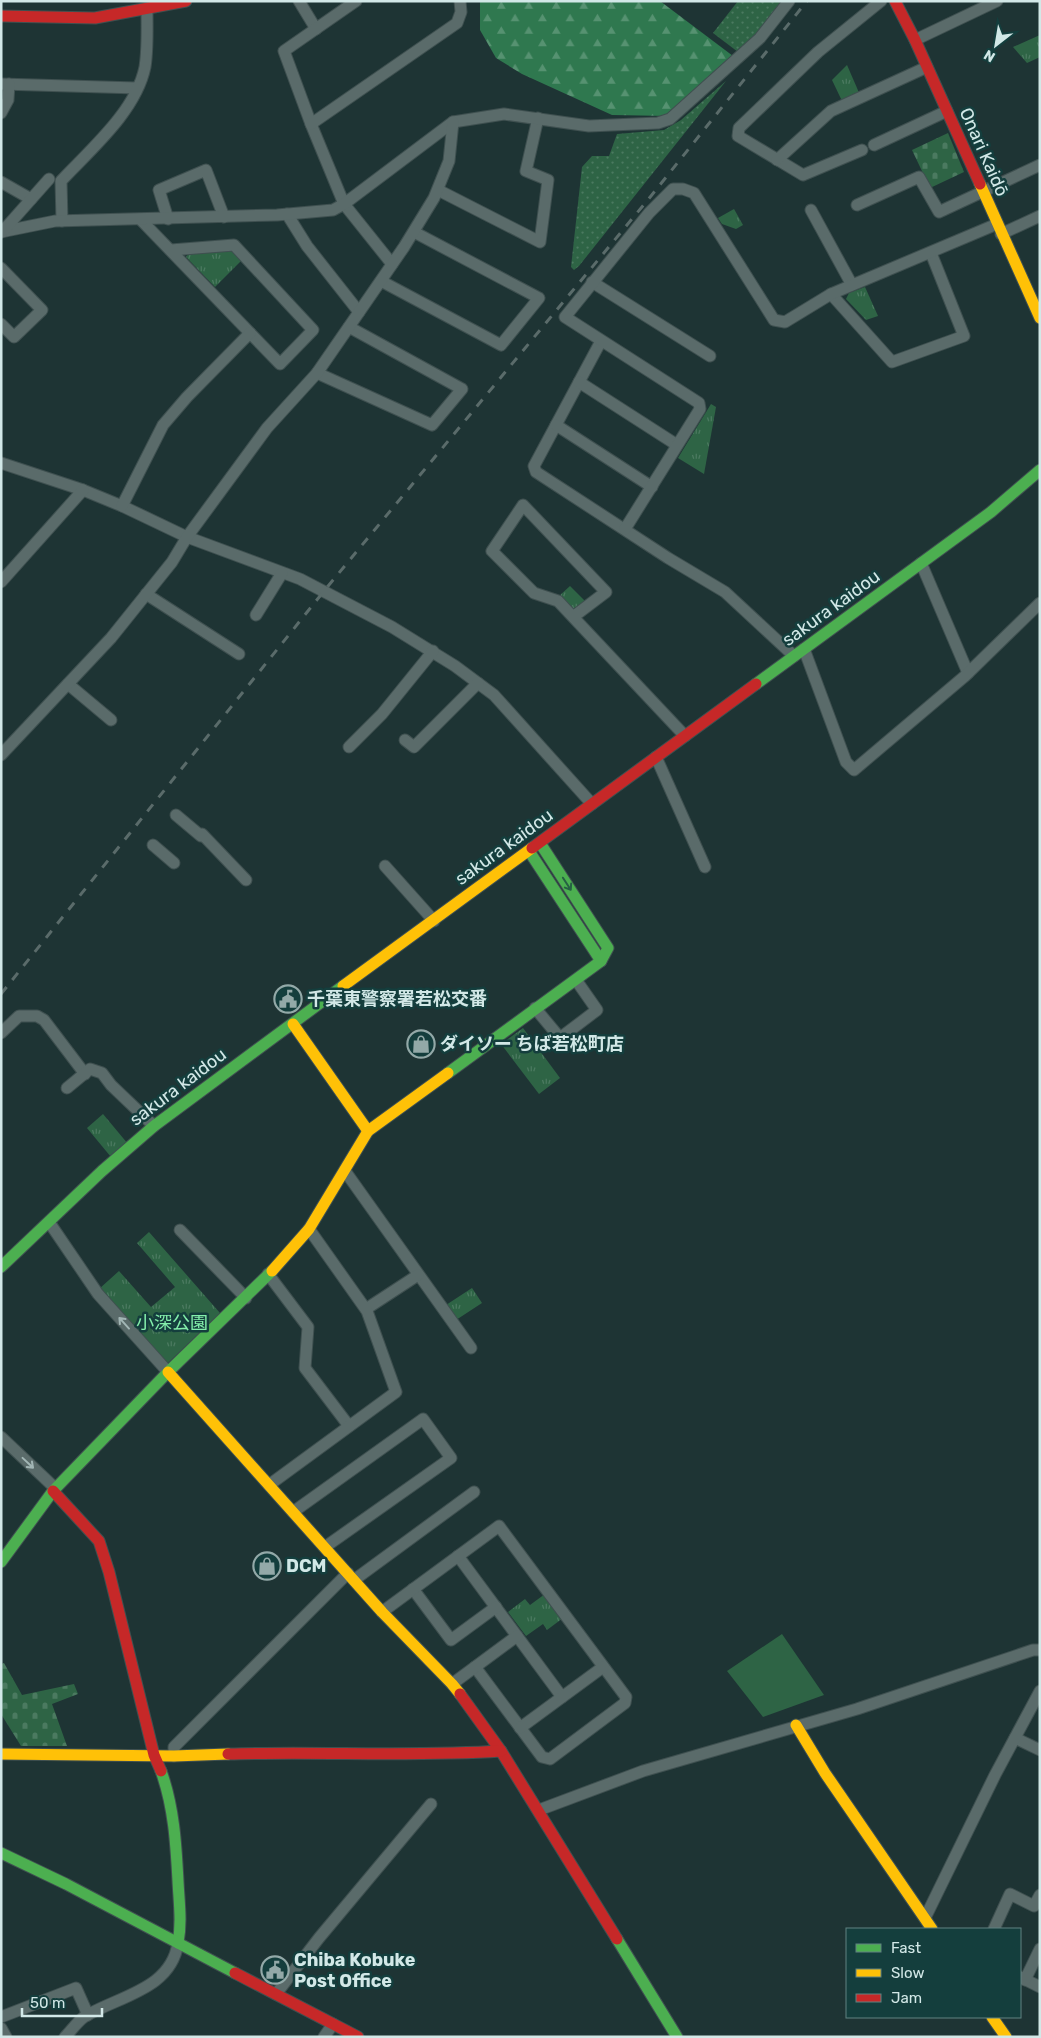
<svg xmlns="http://www.w3.org/2000/svg" width="1041" height="2038" font-family="Rubik,'Noto Sans JP',sans-serif">
<defs>
<pattern id="grass-dots" width="8" height="8" patternUnits="userSpaceOnUse" patternTransform="scale(1.25)"><rect width="8" height="8" fill="#2e6445"/><path d="M2 2h.1M6 6h.1" fill="none" stroke="#4b7a60" stroke-width="1.8" stroke-linecap="round"/></pattern>
<pattern id="forest-firs" width="22" height="20" patternUnits="userSpaceOnUse" patternTransform="scale(1.25)"><rect width="22" height="20" fill="#2f784f"/><path d="M5 1l3.5 6h-7zM16 11l3.5 6h-7z" fill="#569271"/></pattern>
<pattern id="cemetery-stones" width="16" height="16" patternUnits="userSpaceOnUse" patternTransform="scale(1.25)"><rect width="16" height="16" fill="#2e6445"/><path d="M2 7V4a2 2 0 0 1 4 0v3zM10 15v-3a2 2 0 0 1 4 0v3z" fill="#4b7a60"/></pattern>
<pattern id="park-tufts" width="24" height="20" patternUnits="userSpaceOnUse" patternTransform="scale(1.25)"><rect width="24" height="20" fill="#2e6445"/><path d="M3 7l-1-3M5 7V3M7 7l1-3M15 17l-1-3M17 17v-4M19 17l1-3" fill="none" stroke="#4b7a60"/></pattern>
</defs>
<rect width="100%" height="100%" fill="#1e3434"/>
<g fill="url(#grass-dots)">
<polygon points="738,1 786,1 760,34 738,52 713,33"/>
<polygon points="726,81 579,266 574,270 571,267 582,167 592,156 609,156 617,134 664,130 681,120"/>
</g>
<polygon fill="url(#forest-firs)" points="480,1 660,1 733,56 668,116 612,115 522,74 496,58 480,30"/>
<g fill="url(#cemetery-stones)">
<polygon points="948,133 964,172 930,188 912,150"/>
<polygon points="4,1663 22,1695 74,1684 78,1694 52,1704 67,1746 21,1746 1,1714 1,1664"/>
</g>
<g fill="url(#park-tufts)">
<polygon points="1040,35 1040,57 1027,63 1013,47"/>
<polygon points="847,65 860,95 843,103 832,80"/>
<polygon points="734,209 743,225 736,229 722,224 718,218"/>
<polygon points="230,249 244,258 215,287 186,257 192,250"/>
<polygon points="865,287 878,316 866,320 846,299 849,293"/>
<polygon points="711,404 716,407 704,474 678,458"/>
<polygon points="570,586 586,602 577,610 571,610 558,597"/>
<polygon points="523,1028 560,1078 539,1094 501,1044"/>
<polygon points="103,1114 128,1144 111,1157 87,1128"/>
<polygon points="149,1232 220,1313 166,1365 99,1289 119,1271 151,1307 175,1287 137,1243"/>
<polygon points="472,1288 482,1303 456,1320 446,1305"/>
<polygon points="545,1594 563,1618 547,1630 543,1624 526,1636 508,1612 525,1599 530,1605"/>
</g>
<polygon fill="#2e6445" points="782,1634 824,1695 763,1717 727,1671"/>
<g fill="none" stroke-linecap="round" stroke-linejoin="round">
<g stroke="#3f5050" stroke-width="13">
<g id="street">
<polyline points="299,1 316,29"/>
<polyline points="356,1 284,51 311,124 344,204 392,264"/>
<polyline points="915,40 997,1"/>
<polyline points="1,84 137,88"/>
<polyline points="1,113 8,100 9,84"/>
<polyline points="311,124 457,23 461,12 460,1"/>
<polyline points="874,145 947,111"/>
<polyline points="862,150 803,175 738,136 739,128 818,52 881,1"/>
<polyline points="777,160 831,111 927,67"/>
<polyline points="1,182 31,199"/>
<polyline points="438,190 540,242 548,180 526,171 538,118"/>
<polyline points="857,205 919,177 939,212 1040,165"/>
<polyline points="811,210 852,285"/>
<polyline points="287,214 307,246 359,312"/>
<polyline points="168,219 159,190 206,170 224,217"/>
<polyline points="141,220 280,364 313,330 234,245 171,250"/>
<path d="M62,221L61,181C91,149 136,111 145,67C148,48 147,29 147,9"/>
<polyline points="1,232 55,221 277,215 333,210 344,204 453,122 504,114 589,126 658,123 670,119 760,38 789,1"/>
<polyline points="2,232 49,179"/>
<polyline points="1001,234 1040,216"/>
<polyline points="1,268 42,310 14,337 1,324"/>
<polyline points="381,281 501,345 539,298 414,232"/>
<polyline points="592,282 710,356"/>
<polyline points="831,294 892,362 964,336 931,253"/>
<polyline points="601,341 534,466 536,472 668,558 725,592 794,656"/>
<polyline points="317,373 432,425 462,389 349,327"/>
<polyline points="579,382 677,445"/>
<polyline points="556,425 652,487"/>
<polyline points="1,463 83,490 122,506 187,537 300,579 392,627 455,666 494,695 592,804"/>
<polyline points="122,506 163,425 187,397 250,333"/>
<polyline points="625,529 700,409 699,403 565,317 649,213 673,189 683,189 694,193 774,320 785,322 831,294 997,224"/>
<polyline points="921,563 968,673"/>
<polyline points="1,582 83,490"/>
<polyline points="146,594 239,654"/>
<polyline points="256,615 282,573"/>
<polyline points="573,617 606,592 523,505 492,551 534,593 558,601 573,617 685,736"/>
<polyline points="804,649 846,762 854,770 965,676 1040,603"/>
<polyline points="68,684 111,720"/>
<polyline points="405,740 414,747 478,683"/>
<polyline points="349,747 382,714 433,651"/>
<polyline points="1,755 111,638 172,562 187,537 267,428 317,373 404,247 434,198 449,161 453,122"/>
<polyline points="656,757 705,867"/>
<polyline points="176,815 201,836"/>
<polyline points="202,834 246,880"/>
<polyline points="153,845 174,863"/>
<polyline points="385,866 434,921"/>
<polyline points="535,1008 560,1038 597,1010 576,980"/>
<polyline points="1,1033 19,1016 37,1016 44,1020 85,1074"/>
<polyline points="67,1088 90,1069 102,1073 111,1085 154,1126"/>
<polyline points="345,1171 471,1348"/>
<polyline points="49,1222 98,1294 168,1372"/>
<polyline points="180,1230 246,1298"/>
<polyline points="268,1274 308,1327 305,1368 349,1426"/>
<polyline points="366,1309 418,1275"/>
<polyline points="1,1437 55,1488"/>
<polyline points="269,1485 396,1392 367,1311 309,1229"/>
<polyline points="293,1512 423,1419 451,1458 325,1547"/>
<polyline points="458,1556 562,1697"/>
<polyline points="354,1580 474,1492"/>
<polyline points="413,1589 451,1640 496,1607"/>
<polyline points="382,1612 499,1526 626,1697 625,1703 550,1759 542,1757 475,1667"/>
<polyline points="452,1684 517,1636"/>
<polyline points="520,1728 603,1667"/>
<polyline points="1015,1738 1040,1750"/>
<polyline points="174,1756 174,1747 348,1573"/>
<polyline points="539,1810 643,1771 857,1709 1033,1650 1040,1650"/>
<polyline points="925,1918 995,1775 1040,1691"/>
<polyline points="994,1929 1010,1894 1034,1906 1040,1895"/>
<polyline points="1020,1977 1040,1987"/>
<polyline points="1025,1980 1040,1949"/>
<polyline points="276,1994 319,1938 431,1804"/>
<polyline points="1,2017 76,1988 88,2015"/>
<polyline points="1,2028 6,2037"/>
<path d="M65,2037C71,2031 77,2022 84,2017C118,1996 171,1990 178,1943"/>
<polyline points="324,2037 333,2024"/>
</g>
</g>
<g stroke="#3f5050" stroke-width="13">
<g id="fast">
<polyline points="756,684 991,512 1040,470"/>
<polyline points="529,851 601,961"/>
<polyline points="448,1073 601,961 608,948 540,843"/>
<polyline points="1,1267 102,1171 154,1126 343,986"/>
<polyline points="1,1562 53,1491 168,1372 272,1271"/>
<path d="M161,1771C174,1807 176,1844 178,1881C179,1902 182,1922 178,1943"/>
<polyline points="1,1853 66,1884 235,1973"/>
<polyline points="617,1939 677,2037"/>
</g>
</g>
<g stroke="#3f5050" stroke-width="13">
<g id="slow">
<polyline points="980,184 1040,318"/>
<polyline points="343,986 532,848"/>
<polyline points="293,1024 368,1131"/>
<polyline points="272,1271 309,1229 368,1131 448,1073"/>
<polyline points="168,1372 382,1612 452,1684 460,1694"/>
<polyline points="796,1725 825,1773 932,1929"/>
<polyline points="1,1754 174,1756 228,1754"/>
<polyline points="992,2017 1006,2037"/>
</g>
</g>
<g stroke="#3f5050" stroke-width="13">
<g id="jam">
<polyline points="895,1 915,40 980,184"/>
<polyline points="1,16 95,18 186,1"/>
<polyline points="532,848 756,684"/>
<polyline points="53,1491 99,1541 109,1572 154,1755 161,1771"/>
<polyline points="460,1694 501,1751 617,1939"/>
<path d="M228,1754C319,1751 410,1757 501,1751"/>
<polyline points="235,1973 358,2037"/>
</g>
</g>
<use href="#street" stroke="#5a6b6a" stroke-width="11"/>
<use href="#fast" stroke="#4caf50" stroke-width="11"/>
<use href="#slow" stroke="#ffc107" stroke-width="11"/>
<use href="#jam" stroke="#c62828" stroke-width="11"/>
<polyline stroke="#5a6b6a" stroke-width="3" stroke-dasharray="9 9" stroke-linecap="butt" points="1,994 324,591 651,196 807,1"/>
</g>
<defs><path id="oneway-shaft" d="M-6 0H5M1.5-3L5.5 0L1.5 3" fill="none" stroke-width="1.6" stroke-linecap="round" stroke-linejoin="round" transform="scale(1.25)"/></defs>
<use stroke="#256043" href="#oneway-shaft" transform="translate(567 884) rotate(57)"/>
<g stroke="#a2b6b5">
<use href="#oneway-shaft" transform="translate(124 1323) rotate(-132)"/>
<use href="#oneway-shaft" transform="translate(28 1463) rotate(43)"/>
</g>
<defs>
<g id="civic-ring" transform="scale(1.4375)"><circle r="9.5" fill="#143e3d" stroke="#93a9a8" stroke-width="1.5"/><path d="M-.6-6.5H3V-4.5H.6V-3L4-1V1h2V6H-6V1h2V-1L-.6-3ZM-1.2 2.5V6h2.4V2.5Z" fill="#93a9a8"/></g>
<g id="shop-ring" transform="scale(1.4375)"><circle r="9.5" fill="#143e3d" stroke="#93a9a8" stroke-width="1.5"/><path d="M-5-2.5h2.3a2.7 3.5 0 0 1 5.4 0H5L5.5 6h-11ZM-1.5-2.5h3a1.5 2.3 0 0 0-3 0Z" fill="#93a9a8"/></g>
</defs>
<g fill-rule="evenodd">
<use href="#civic-ring" x="288" y="999"/>
<use href="#shop-ring" x="421" y="1044"/>
<use href="#shop-ring" x="267" y="1566"/>
<use href="#civic-ring" x="275" y="1970"/>
</g>
<g text-anchor="middle" stroke-width="5" stroke-linejoin="round" paint-order="stroke">
<g font-size="18" fill="#d2e8e7" stroke="#143e3d">
<text transform="translate(984 152) rotate(66)" y="6">Onari Kaidō</text>
<text transform="translate(831 608) rotate(-36)" y="6">sakura kaidou</text>
<text transform="translate(504 847) rotate(-36)" y="6">sakura kaidou</text>
<text transform="translate(178 1087) rotate(-37)" y="6">sakura kaidou</text>
</g>
<g font-size="18" font-weight="bold" fill="#d2e8e7" stroke="#143e3d" text-anchor="start">
<text x="307" y="1005">千葉東警察署若松交番</text>
<text x="440" y="1050">ダイソー ちば若松町店</text>
<text x="286" y="1572">DCM</text>
<text x="294" y="1966">Chiba Kobuke<tspan x="294" dy="21">Post Office</tspan></text>
</g>
<g font-size="18" fill="#84efab" stroke="#143e3d">
<text x="172" y="1329">小深公園</text>
</g>
</g>
<rect width="1041" height="2038" fill="none" stroke="#d2e8e7" stroke-width="5"/>
<rect x="846" y="1928" width="175" height="90" fill="#143e3d" stroke="#608281"/>
<rect x="856" y="1944" width="25" height="8" fill="#4caf50" stroke="#608281"/>
<text x="891" y="1953" font-size="15" fill="#d2e8e7">Fast</text>
<rect x="856" y="1969" width="25" height="8" fill="#ffc107" stroke="#608281"/>
<text x="891" y="1978" font-size="15" fill="#d2e8e7">Slow</text>
<rect x="856" y="1994" width="25" height="8" fill="#c62828" stroke="#608281"/>
<text x="891" y="2003" font-size="15" fill="#d2e8e7">Jam</text>
<g transform="translate(996 45) rotate(211)" stroke="#143e3d" stroke-width="4" paint-order="stroke">
<path d="M0-4L9 19L0 12L-9 19Z" fill="#d2e8e7"/>
<text y="-8" font-size="14" font-weight="bold" text-anchor="middle" fill="#d2e8e7">N</text>
</g>
<path d="M22 2008v8h80v-8" fill="none" stroke="#d2e8e7" stroke-width="2.5"/>
<text x="30" y="2008" font-size="15" fill="#d2e8e7" stroke="#143e3d" stroke-width="4" paint-order="stroke">50 m</text>
</svg>
